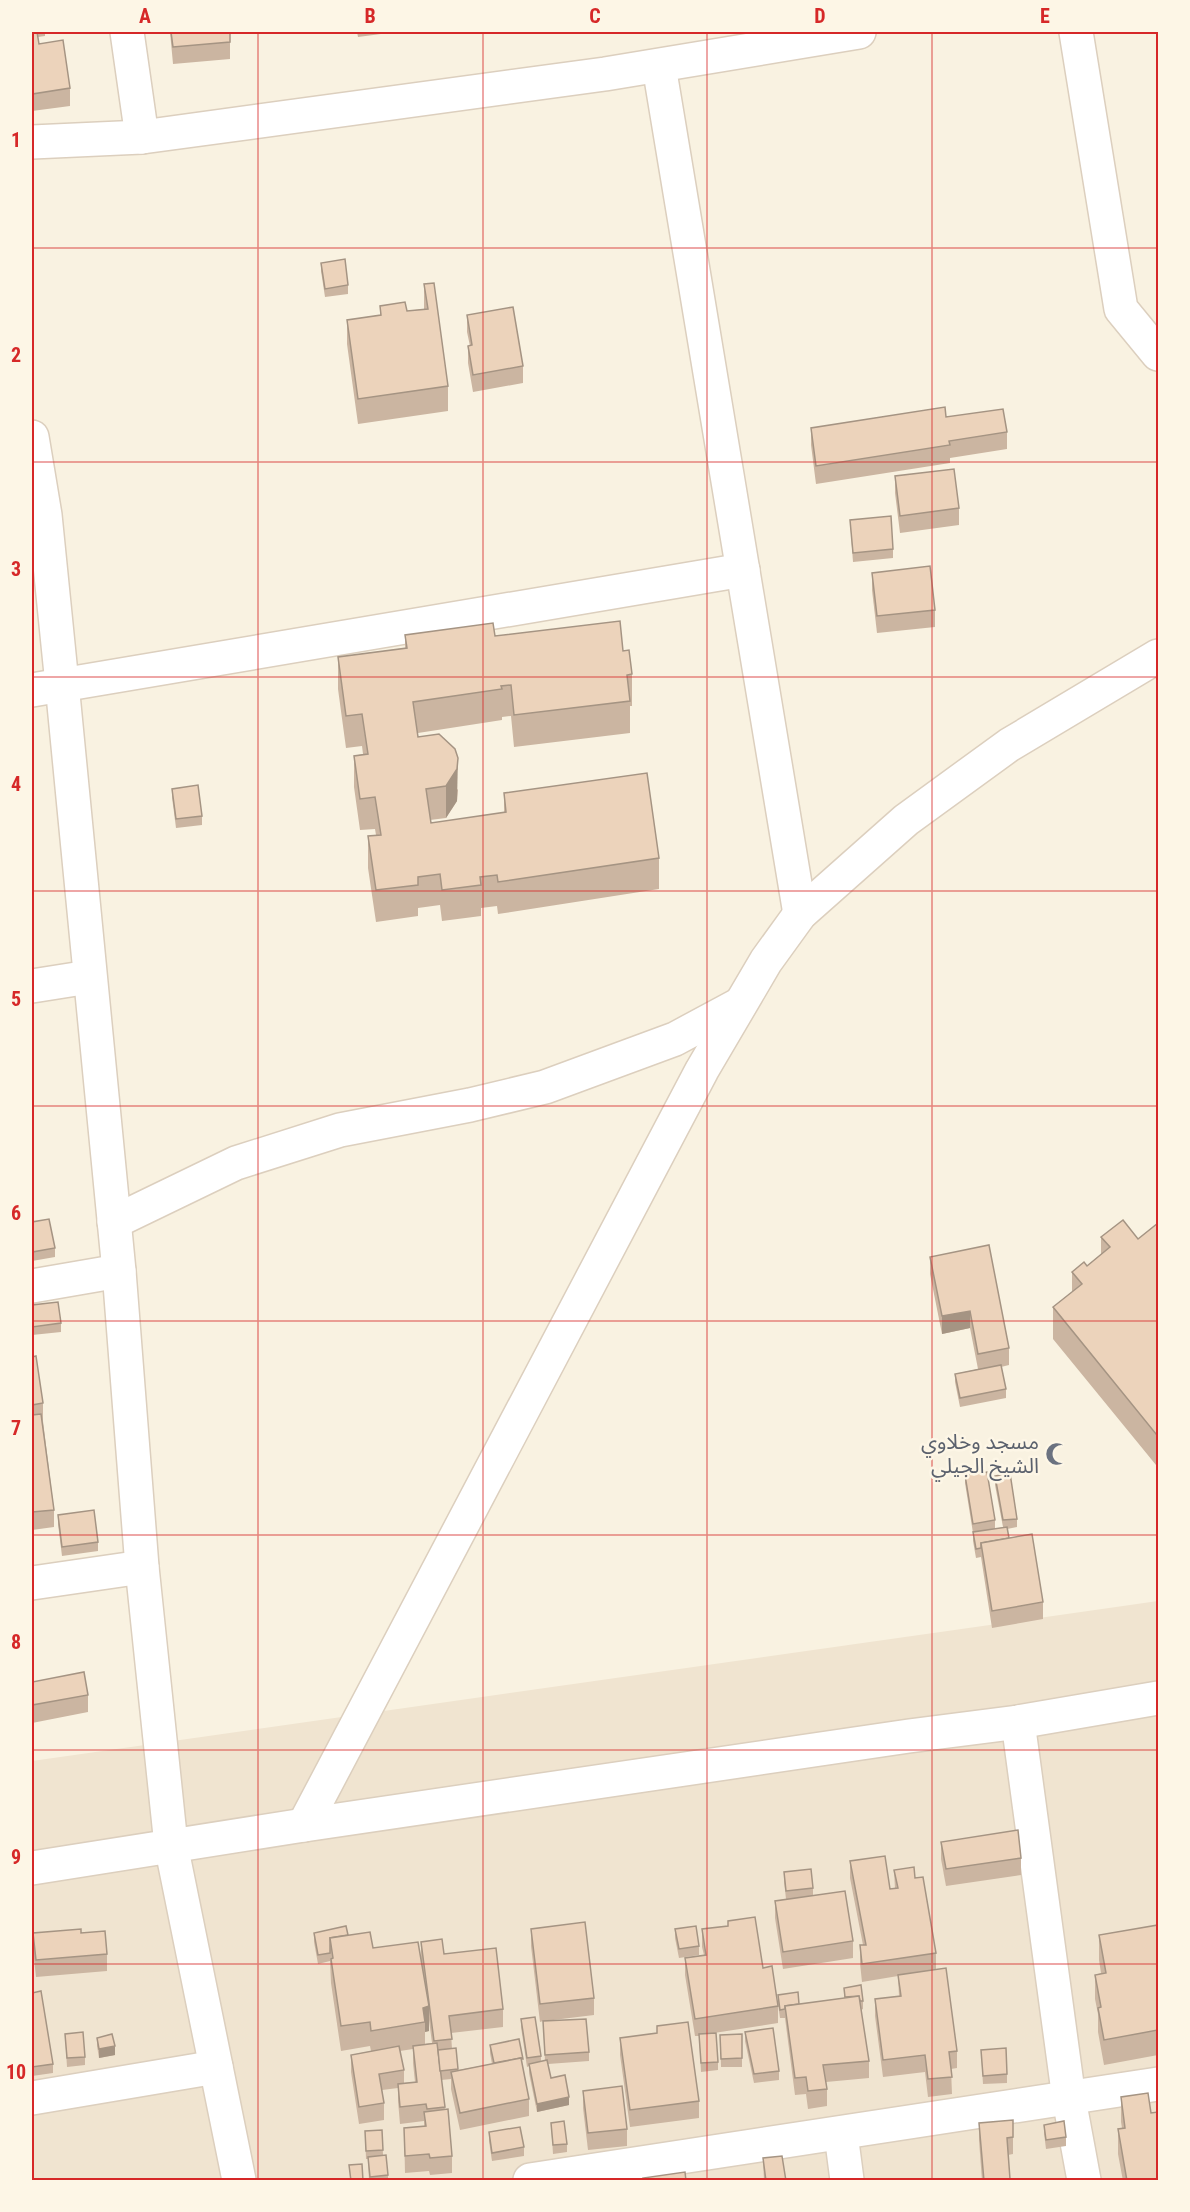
<svg xmlns="http://www.w3.org/2000/svg" width="1190" height="2212" font-family="'Roboto Condensed','Noto Sans Arabic',sans-serif">
<rect width="100%" height="100%" fill="#f9f2e1"/>
<polygon fill="#f0e4d0" points="1158,1601 1158,2180 32,2180 32,1761"/>
<g fill="none" stroke-linecap="round" stroke-linejoin="round">
<g stroke="#dccfbe" stroke-width="36">
<g id="minor">
<polyline points="127,32 142,137"/>
<polyline points="1076,32 1121,309 1158,354"/>
<polyline points="659,66 800,914"/>
<polyline points="32,142 142,137 605,74 859,32"/>
<polyline points="32,437 45,515 62,684 119,1271 142,1567 171,1845 239,2180"/>
<polyline points="32,690 743,570"/>
<polyline points="32,986 89,977"/>
<polyline points="114,1222 236,1163 340,1130 470,1105 545,1087 675,1039 740,1004"/>
<polyline points="32,1286 119,1271"/>
<polyline points="32,1583 142,1567"/>
<polyline points="1018,1722 1069,2099 1084,2180"/>
<polyline points="304,1825 702,1070 766,961 800,914 906,820 1009,745 1158,656"/>
<polyline points="32,1868 304,1825 909,1736 1018,1722 1158,1698"/>
<polyline points="32,2098 216,2067"/>
<polyline points="841,2134 847,2180"/>
<polyline points="530,2180 1158,2084"/>
</g>
</g>
<use href="#minor" stroke="#fff" stroke-width="33"/>
</g>
<g fill="#cbb5a1" fill-rule="evenodd">
<polygon points="32,32 45,32 45,36 38,37 39,44 70,88 70,106 32,111"/>
<polygon points="170,32 230,32 230,59 173,64"/>
<polygon points="357,32 396,32 358,37"/>
<polygon points="321,263 348,285 348,294 325,297 321,271"/>
<polygon points="424,284 448,386 448,411 358,424 347,344 347,320 380,315 380,306 407,311 424,309"/>
<polygon points="467,315 523,366 523,383 473,392 468,363 468,346 470,346 467,332"/>
<polygon points="946,417 1007,432 1007,449 950,458 950,463 816,484 811,445 811,428"/>
<polygon points="895,476 959,508 959,525 900,533 895,493"/>
<polygon points="850,520 893,549 893,558 853,562"/>
<polygon points="872,573 935,610 935,627 877,633 872,590"/>
<polygon points="405,635 495,636 623,651 632,674 632,706 630,706 630,733 514,747 511,716 502,717 502,720 418,733 418,737 458,790 457,801 446,818 430,820 431,823 504,813 504,793 659,858 659,889 498,914 497,906 481,908 481,916 442,921 440,905 418,908 418,916 376,922 368,868 368,836 376,835 375,829 360,830 354,787 354,756 363,754 362,746 346,748 338,689 338,657 405,648"/>
<polygon points="172,789 202,816 202,825 176,828 172,797"/>
<polygon points="32,1222 55,1248 55,1257 32,1261"/>
<polygon points="1158,1223 1156,1465 1053,1339 1053,1307 1072,1292 1072,1272 1087,1266 1101,1254 1101,1237 1138,1239"/>
<polygon points="930,1257 1009,1348 1009,1365 1001,1367 1006,1389 1006,1398 960,1407 955,1382 955,1374 978,1369 970,1328 942,1334 930,1274"/>
<polygon points="32,1305 61,1323 61,1332 32,1335"/>
<polygon points="32,1357 43,1403 43,1421 54,1510 54,1527 32,1530"/>
<polygon points="965,1475 995,1520 995,1529 1003,1527 995,1485 995,1476 1017,1519 1017,1527 1007,1529 1009,1538 1043,1602 1043,1619 992,1628 981,1557 976,1558 973,1541 973,1533 965,1483"/>
<polygon points="58,1515 98,1542 98,1551 62,1556 58,1524"/>
<polygon points="32,1682 88,1695 88,1712 32,1723"/>
<polygon points="941,1842 1021,1858 1021,1875 946,1886 941,1859"/>
<polygon points="850,1861 890,1889 895,1889 894,1870 915,1878 936,1953 936,1970 957,2051 957,2068 951,2069 952,2094 928,2097 925,2072 883,2077 875,2016 875,1999 899,1996 898,1976 862,1982 860,1963 860,1945 863,1945 850,1878"/>
<polygon points="784,1872 813,1888 813,1895 853,1941 853,1958 783,1969 775,1918 775,1901 786,1899 784,1881"/>
<polygon points="728,1921 763,1968 778,2006 778,2023 714,2033 718,2062 718,2070 701,2072 699,2036 695,2036 685,1975 685,1958 704,1955 702,1947 702,1929 728,1926"/>
<polygon points="1158,1925 1158,2055 1104,2065 1098,2032 1098,2014 1095,1999 1095,1975 1101,1973 1099,1960 1099,1935"/>
<polygon points="531,1929 594,1998 594,2015 545,2021 589,2052 589,2061 548,2064 551,2078 569,2105 537,2112 529,2073 529,2066 527,2067 521,2027 521,2019 541,2056 541,2062 545,2061 543,2021 540,2022 531,1946"/>
<polygon points="675,1929 699,1946 699,1955 679,1958 675,1938"/>
<polygon points="33,1933 81,1933 107,1954 107,1971 36,1977 33,1950"/>
<path d="M314,1933L348,1935L373,1948L421,1957V1942L444,1954L503,2009V2027L451,2033L452,2049L456,2048L458,2070L492,2064L490,2053V2045L523,2067L529,2099V2116L460,2130L451,2089V2079L441,2080L445,2110L452,2156V2173L430,2175L429,2171L405,2173L404,2128L424,2126V2121L400,2124L398,2101V2088L382,2090L384,2103V2120L359,2124L351,2072V2055L371,2051L370,2046L341,2051L331,1983L330,1961L318,1964L314,1942ZM429,2020L432,2043L425,2044V2032L429,2031ZM413,2049V2063L415,2082L404,2083V2070L400,2051Z"/>
<polygon points="844,1988 863,2001 863,2009 861,2010 869,2061 869,2078 826,2082 827,2089 827,2106 808,2109 806,2094 795,2095 785,2018 780,2018 778,2004 778,1995 799,2004 844,1998"/>
<polygon points="32,1993 53,2064 53,2073 32,2076"/>
<polygon points="657,2026 699,2101 699,2118 630,2127 620,2055 620,2038 657,2033"/>
<polygon points="745,2032 779,2071 779,2080 754,2083 745,2041"/>
<polygon points="65,2034 85,2057 85,2065 67,2067"/>
<polygon points="742,2034 742,2067 721,2067 720,2035"/>
<polygon points="97,2038 115,2055 99,2058 97,2046"/>
<polygon points="981,2050 1007,2074 1007,2083 983,2084"/>
<polygon points="583,2091 627,2129 627,2146 588,2150 583,2108"/>
<polygon points="1121,2097 1158,2181 1123,2181 1118,2154 1118,2129 1122,2128 1121,2122"/>
<polygon points="551,2123 567,2144 567,2152 553,2154"/>
<polygon points="979,2123 1013,2137 1013,2154 1008,2155 1010,2181 982,2181 979,2140"/>
<polygon points="1044,2125 1066,2137 1066,2146 1046,2149 1044,2133"/>
<polygon points="382,2130 383,2155 388,2175 388,2181 369,2181 368,2159 366,2159 365,2131"/>
<polygon points="489,2132 524,2147 524,2156 492,2161 489,2141"/>
<polygon points="763,2158 786,2181 764,2181"/>
</g>
<g fill="#a59483">
<polygon points="458,758 457,801 446,818 446,786"/>
<polygon points="970,1311 970,1328 942,1334 942,1316"/>
<polygon points="1158,1432 1158,1463 1156,1465 1156,1434"/>
<polygon points="429,2006 429,2031 425,2032 425,2022 423,2008"/>
<polygon points="115,2046 115,2055 99,2058 99,2049"/>
<polygon points="569,2097 569,2105 537,2112 537,2104"/>
</g>
<g fill="#ecd3bb" stroke="#a59483" stroke-width="1.5">
<polygon points="32,32 37,32 39,44 63,40 70,88 32,94"/>
<polygon points="171,32 230,32 230,42 173,47"/>
<polygon points="345,259 348,285 325,289 321,263"/>
<polygon points="434,283 448,386 358,399 347,320 381,315 380,306 405,302 407,311 428,309 424,284"/>
<polygon points="513,307 523,366 473,375 468,346 472,345 467,315"/>
<polygon points="945,407 946,417 1003,409 1007,432 949,441 950,445 816,466 811,428"/>
<polygon points="954,469 959,508 900,516 895,476"/>
<polygon points="891,516 893,549 853,553 850,520"/>
<polygon points="930,566 935,610 877,616 872,573"/>
<polygon points="620,621 623,651 629,650 632,674 627,675 630,701 514,715 511,685 501,686 502,689 413,702 418,737 439,734 455,749 458,758 457,769 446,786 426,789 431,823 506,812 504,793 647,773 659,858 498,882 497,875 480,877 481,885 442,890 440,874 418,877 418,885 376,890 368,836 381,835 375,797 360,799 354,756 368,754 362,714 346,716 338,657 407,648 405,635 493,623 495,636"/>
<polygon points="198,785 202,816 176,819 172,789"/>
<polygon points="49,1219 55,1248 32,1252 32,1222"/>
<polygon points="1123,1220 1138,1239 1158,1223 1158,1432 1156,1434 1053,1307 1082,1284 1072,1272 1084,1262 1087,1266 1110,1247 1101,1237"/>
<polygon points="989,1245 1009,1348 978,1354 970,1311 942,1316 930,1257"/>
<polygon points="58,1302 61,1323 32,1327 32,1305"/>
<polygon points="36,1356 43,1403 32,1405 32,1357"/>
<polygon points="1001,1365 1006,1389 960,1398 955,1374"/>
<polygon points="41,1414 54,1510 32,1512 32,1415"/>
<polygon points="987,1472 995,1520 973,1524 965,1475"/>
<polygon points="1010,1473 1017,1519 1003,1520 995,1476"/>
<polygon points="94,1510 98,1542 62,1547 58,1515"/>
<polygon points="1007,1527 1009,1538 981,1543 981,1548 976,1549 973,1532"/>
<polygon points="1032,1534 1043,1602 992,1611 981,1543"/>
<polygon points="84,1672 88,1695 32,1705 32,1682"/>
<polygon points="1018,1830 1021,1858 946,1869 941,1842"/>
<polygon points="885,1856 890,1889 898,1888 894,1870 914,1867 915,1878 923,1877 936,1953 862,1964 860,1945 866,1945 850,1861"/>
<polygon points="811,1869 813,1888 786,1891 784,1872"/>
<polygon points="845,1891 853,1941 783,1952 775,1901"/>
<polygon points="755,1917 763,1968 772,1966 778,2006 695,2019 685,1958 706,1955 702,1929 728,1926 728,1921"/>
<polygon points="585,1922 594,1998 540,2004 531,1929"/>
<polygon points="1158,1925 1158,2030 1104,2040 1098,2008 1101,2007 1095,1975 1106,1973 1099,1935"/>
<polygon points="346,1926 348,1935 330,1938 330,1953 318,1955 314,1933"/>
<polygon points="696,1926 699,1946 679,1949 675,1929"/>
<polygon points="81,1929 81,1933 105,1931 107,1954 36,1960 33,1933"/>
<polygon points="370,1932 373,1948 418,1942 429,2006 423,2008 425,2022 371,2031 370,2022 341,2026 331,1959 333,1958 330,1938"/>
<polygon points="442,1939 444,1954 496,1948 503,2009 449,2016 452,2039 434,2041 421,1942"/>
<polygon points="946,1968 957,2051 949,2052 952,2077 928,2079 925,2055 883,2060 875,1999 901,1996 898,1975"/>
<polygon points="861,1985 863,2001 860,2001 859,1996 845,1997 844,1988"/>
<polygon points="41,1991 53,2064 32,2067 32,1993"/>
<polygon points="798,1992 799,2004 785,2006 785,2009 780,2010 778,1995"/>
<polygon points="859,1996 869,2061 823,2065 827,2089 808,2091 806,2077 795,2078 785,2006"/>
<polygon points="535,2017 541,2056 527,2058 521,2019"/>
<polygon points="586,2019 589,2052 545,2055 543,2021"/>
<polygon points="688,2022 699,2101 630,2110 620,2038 657,2033 657,2026"/>
<polygon points="773,2028 779,2071 754,2074 745,2032"/>
<polygon points="83,2032 85,2057 67,2058 65,2034"/>
<polygon points="716,2033 718,2062 701,2063 699,2034"/>
<polygon points="112,2034 115,2046 99,2049 97,2038"/>
<polygon points="742,2034 742,2058 721,2059 720,2035"/>
<polygon points="519,2039 523,2059 521,2059 521,2058 494,2063 490,2045"/>
<polygon points="437,2043 445,2107 427,2109 426,2104 400,2107 398,2084 417,2082 413,2046"/>
<polygon points="399,2046 404,2070 379,2074 384,2103 359,2107 351,2055"/>
<polygon points="456,2048 458,2069 440,2071 438,2050"/>
<polygon points="1006,2048 1007,2074 983,2076 981,2050"/>
<polygon points="521,2058 529,2099 460,2113 451,2072"/>
<polygon points="547,2060 551,2078 565,2075 569,2097 537,2104 529,2064"/>
<polygon points="622,2086 627,2129 588,2133 583,2091"/>
<polygon points="1148,2093 1151,2113 1158,2112 1158,2181 1127,2181 1118,2129 1125,2128 1121,2097"/>
<polygon points="448,2109 452,2156 430,2158 429,2154 405,2156 404,2128 426,2126 424,2112"/>
<polygon points="1013,2120 1013,2137 1007,2138 1010,2179 984,2181 979,2123"/>
<polygon points="564,2121 567,2144 553,2145 551,2123"/>
<polygon points="1064,2121 1066,2137 1046,2140 1044,2125"/>
<polygon points="520,2127 524,2147 492,2153 489,2132"/>
<polygon points="382,2130 383,2150 366,2151 365,2131"/>
<polygon points="386,2155 388,2175 370,2177 368,2157"/>
<polygon points="782,2156 786,2181 766,2181 763,2158"/>
<polygon points="362,2164 363,2181 351,2181 349,2165"/>
<polygon points="685,2172 686,2181 644,2181 643,2178"/>
</g>
<path fill="none" stroke="#d62828" stroke-width="1.5" stroke-opacity="0.55" d="M258,32V2180M483,32V2180M707,32V2180M932,32V2180M32,248H1158M32,462H1158M32,677H1158M32,891H1158M32,1106H1158M32,1321H1158M32,1535H1158M32,1750H1158M32,1964H1158"/>
<defs>
<g id="mosque-bare" transform="scale(1.8)"><path d="M3.5-4.9A6 6 0 1 0 3.5 4.9A5 5 0 1 1 3.5-4.9Z" fill="#6b7280" stroke="#fdf6e6" stroke-width="2.5" paint-order="stroke"/></g>
</defs>
<g fill-rule="evenodd">
<use href="#mosque-bare" x="1057" y="1454"/>
</g>
<g text-anchor="middle" stroke-width="5" stroke-linejoin="round" paint-order="stroke">
<g font-size="21" fill="#5b616d" stroke="#fdf6e6" text-anchor="end">
<text x="1039" y="1449">مسجد وخلاوي<tspan x="1039" dy="24">الشيخ الجيلي</tspan></text>
</g>
</g>
<rect width="1190" height="2212" fill="none" stroke="#fdf6e6" stroke-width="66"/>
<rect x="33" y="33" width="1124" height="2146" fill="none" stroke="#d62828" stroke-width="2"/>
<g font-size="20" text-anchor="middle" font-weight="bold" fill="#d62828">
<text x="145" y="23">A</text>
<text x="370" y="23">B</text>
<text x="595" y="23">C</text>
<text x="820" y="23">D</text>
<text x="1045" y="23">E</text>
<text x="16" y="147">1</text>
<text x="16" y="362">2</text>
<text x="16" y="576">3</text>
<text x="16" y="791">4</text>
<text x="16" y="1006">5</text>
<text x="16" y="1220">6</text>
<text x="16" y="1435">7</text>
<text x="16" y="1649">8</text>
<text x="16" y="1864">9</text>
<text x="16" y="2079">10</text>
</g>
</svg>
